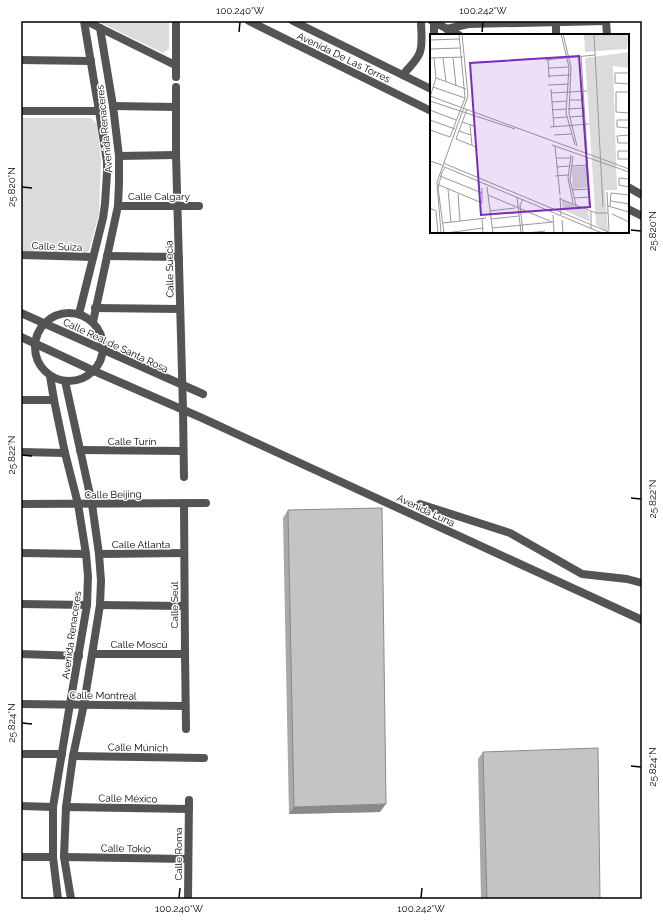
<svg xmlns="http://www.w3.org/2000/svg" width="663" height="920" font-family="Raleway,sans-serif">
<rect width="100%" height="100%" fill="#fff"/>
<g fill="#dbdbdb">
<polygon points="97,21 169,21 169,49 163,53"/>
<polygon points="21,118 91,118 97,124 101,159 99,214 89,251 83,255 21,253"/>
</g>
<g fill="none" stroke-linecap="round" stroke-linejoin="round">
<g stroke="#545454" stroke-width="8">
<polyline points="86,21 175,65"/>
<polyline points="249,21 431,111"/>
<polyline points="293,21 431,89"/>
<polyline points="432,21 459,35"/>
<polyline points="434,21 434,35"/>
<polyline points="606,21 607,35"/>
<polyline points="556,22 556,35"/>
<polyline points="447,29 468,24 606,21"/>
<polyline points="21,60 91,61"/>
<path d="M403,75C408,68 417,61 420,52C423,43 421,31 421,21"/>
<polyline points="176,77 176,21"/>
<polyline points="176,87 176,155 183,410 184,477"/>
<polyline points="113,106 176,107"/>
<polyline points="21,111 99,111"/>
<polyline points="119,156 176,155"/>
<polyline points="628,187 642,195"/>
<polyline points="118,206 199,206"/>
<polyline points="628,209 642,216"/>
<polyline points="21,255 93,257"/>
<polyline points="107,256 179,257"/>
<polyline points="95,308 180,309"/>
<circle cx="69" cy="347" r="34"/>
<polyline points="21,313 203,394"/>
<polyline points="79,314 103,218 105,204 107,173 107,162 99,111 84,21"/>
<polyline points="93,322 118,206 119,183 119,156 113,106 100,28"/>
<polyline points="21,337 94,371 202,418 642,620"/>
<polyline points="50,376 54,400 65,453 78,504 86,554 88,576 87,605 70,704 53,807 53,857 58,899"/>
<polyline points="65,381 92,504 99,554 101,581 100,605 84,704 73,756 66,807 64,857 71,899"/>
<polyline points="21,400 54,400"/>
<polyline points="80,450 183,451"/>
<polyline points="21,452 65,453"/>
<polyline points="184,503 185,654 186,729"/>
<polyline points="21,504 206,503"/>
<polyline points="420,504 510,533 582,574 627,579 642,583"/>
<polyline points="21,553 86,554"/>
<polyline points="99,554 184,553"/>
<polyline points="21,604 87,605"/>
<polyline points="100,605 184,606"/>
<polyline points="21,654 79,656"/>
<polyline points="93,654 185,654"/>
<polyline points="21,704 185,706"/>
<polyline points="21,754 62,754"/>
<polyline points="73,756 204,758"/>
<polyline points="21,806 53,807"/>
<polyline points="66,807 189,809"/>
<polyline points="21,857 53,857"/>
<polyline points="64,857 188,859"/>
<polyline points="188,899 189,800"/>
</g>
</g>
<g fill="#a9a9a9">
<polygon points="288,510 380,812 289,814 283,518"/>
<polygon points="483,752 600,899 481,899 478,759"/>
</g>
<polygon fill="#898989" points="386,804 380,812 289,814 294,807"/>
<g fill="#c4c4c4" stroke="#898989">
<polygon points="382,508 386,804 294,807 288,510"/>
<polygon points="598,748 600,899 487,899 483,752"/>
</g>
<path fill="none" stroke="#000" stroke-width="1.5" d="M239,32L240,22M482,32L483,22M22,187L32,188M631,230L641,231M22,455L32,456M631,498L641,499M22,723L32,724M631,766L641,767M179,898L180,888M421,898L422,888"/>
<g text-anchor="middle" stroke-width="3" stroke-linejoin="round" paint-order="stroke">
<g font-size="10" fill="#000" stroke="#fff">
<text transform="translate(344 57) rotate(26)" y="4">Avenida De Las Torres</text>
<text transform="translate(104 129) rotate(-96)" y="4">Avenida Renaceres</text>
<text x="159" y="200">Calle Calgary</text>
<text transform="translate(57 246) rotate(2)" y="4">Calle Suiza</text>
<text transform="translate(169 269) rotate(-91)" y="4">Calle Suecia</text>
<text transform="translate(116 345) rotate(25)" y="4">Calle Real de Santa Rosa</text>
<text x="132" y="445">Calle Turín</text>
<text transform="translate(113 494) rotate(-1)" y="4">Calle Beijing</text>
<text transform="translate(426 510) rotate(25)" y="4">Avenida Luna</text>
<text x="141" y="548">Calle Atlanta</text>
<text transform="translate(174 605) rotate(-90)" y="4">Calle Seúl</text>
<text transform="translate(71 635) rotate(-82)" y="4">Avenida Renaceres</text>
<text x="139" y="648">Calle Moscú</text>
<text transform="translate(103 695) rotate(1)" y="4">Calle Montreal</text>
<text transform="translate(138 747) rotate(1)" y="4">Calle Múnich</text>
<text transform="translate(128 798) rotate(1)" y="4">Calle México</text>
<text transform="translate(126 848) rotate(1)" y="4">Calle Tokio</text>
<text transform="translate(178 854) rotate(-90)" y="4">Calle Roma</text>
</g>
</g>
<g transform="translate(430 34)">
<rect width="199" height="199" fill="#fff"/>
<path d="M154,0H199L197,15L155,18ZM199,18V34L183,32L187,156H175L178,198L166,191L155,24ZM157,132L158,153L143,155L142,133ZM132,166L158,177L160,188L133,176Z" fill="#dbdbdb"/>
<path fill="none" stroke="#999" stroke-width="1" d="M131,0L139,33L136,79L145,111M133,0L141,33L139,79L147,112M164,0L173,173M0,6L30,5M0,15L31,14M151,22L157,119M0,24L33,23M13,24L16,48M23,24L26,52M118,25L119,44M115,26L165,21M119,34L139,33M199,39H185V49L199,50M119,42L140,41M6,44L36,55M118,51L139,50M3,53L35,64M121,55L124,93M199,58H186V78L199,79M121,59L157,57M0,62L199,135M0,63L6,44L4,24M139,66H153M0,67L85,95M122,68L137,67M37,75L26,105L46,113M138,75L154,74M0,76L26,86M122,76L136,75M139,83L154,82M123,84L137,83M0,86L25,95M199,86H187V93L199,94M32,88L44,92M40,91L42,111M120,93L159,90M0,96L20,103L35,64L29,0M29,97L41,101M124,101L141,100M199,101L187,102L188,109H199M122,111L199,138M125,112L130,161M199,117H188V125H199M141,121L138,144L143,169M143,122L140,146L146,171M157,123L160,174M127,124H141M0,127L12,131M13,129L181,199M12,132L172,199M141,132L158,131M127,133L139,132M10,142L52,159M125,142L138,141M199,145L189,144V151L199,153M9,151L52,169V154M57,153L63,199M18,155L21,188M142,156L159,155M177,158L179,197M28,160L30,187M58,161L122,188M87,163L91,199M130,163L131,181M144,164L160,163M93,165L90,171L93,199M130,165L166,179H178M181,167L199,170M178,172L199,178M180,172L181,159L199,161M0,174L6,177L8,199M60,177L85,174M161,177V195M182,180L199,188M123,181L124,199M52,184L53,199M61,185L89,182M132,186L133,199M13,189L56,184M62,194L123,188M11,199L7,148L38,62L32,0M14,199L8,154L12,138L15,134M16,199L53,194M98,199L115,197"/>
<path fill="#7b2cbf" fill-opacity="0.15" stroke="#7b2cbf" stroke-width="2" d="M149,22L160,173L51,181L40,29Z"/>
<rect width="199" height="199" fill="none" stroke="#000" stroke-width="2"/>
</g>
<rect width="663" height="920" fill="none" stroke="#ffffff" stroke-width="44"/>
<rect x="22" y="22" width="619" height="876" fill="none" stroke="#000" stroke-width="1.5"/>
<g font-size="10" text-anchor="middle" fill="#000">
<text x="240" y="14">100.240°W</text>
<text x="483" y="14">100.242°W</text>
<text transform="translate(11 187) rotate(-90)" y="4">25.820°N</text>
<text transform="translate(652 231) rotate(-90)" y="4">25.820°N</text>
<text transform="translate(11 455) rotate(-90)" y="4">25.822°N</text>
<text transform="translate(652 499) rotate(-90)" y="4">25.822°N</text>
<text transform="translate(11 723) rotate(-90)" y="4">25.824°N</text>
<text transform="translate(652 767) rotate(-90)" y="4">25.824°N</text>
<text x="179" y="912">100.240°W</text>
<text x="421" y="912">100.242°W</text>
</g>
</svg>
